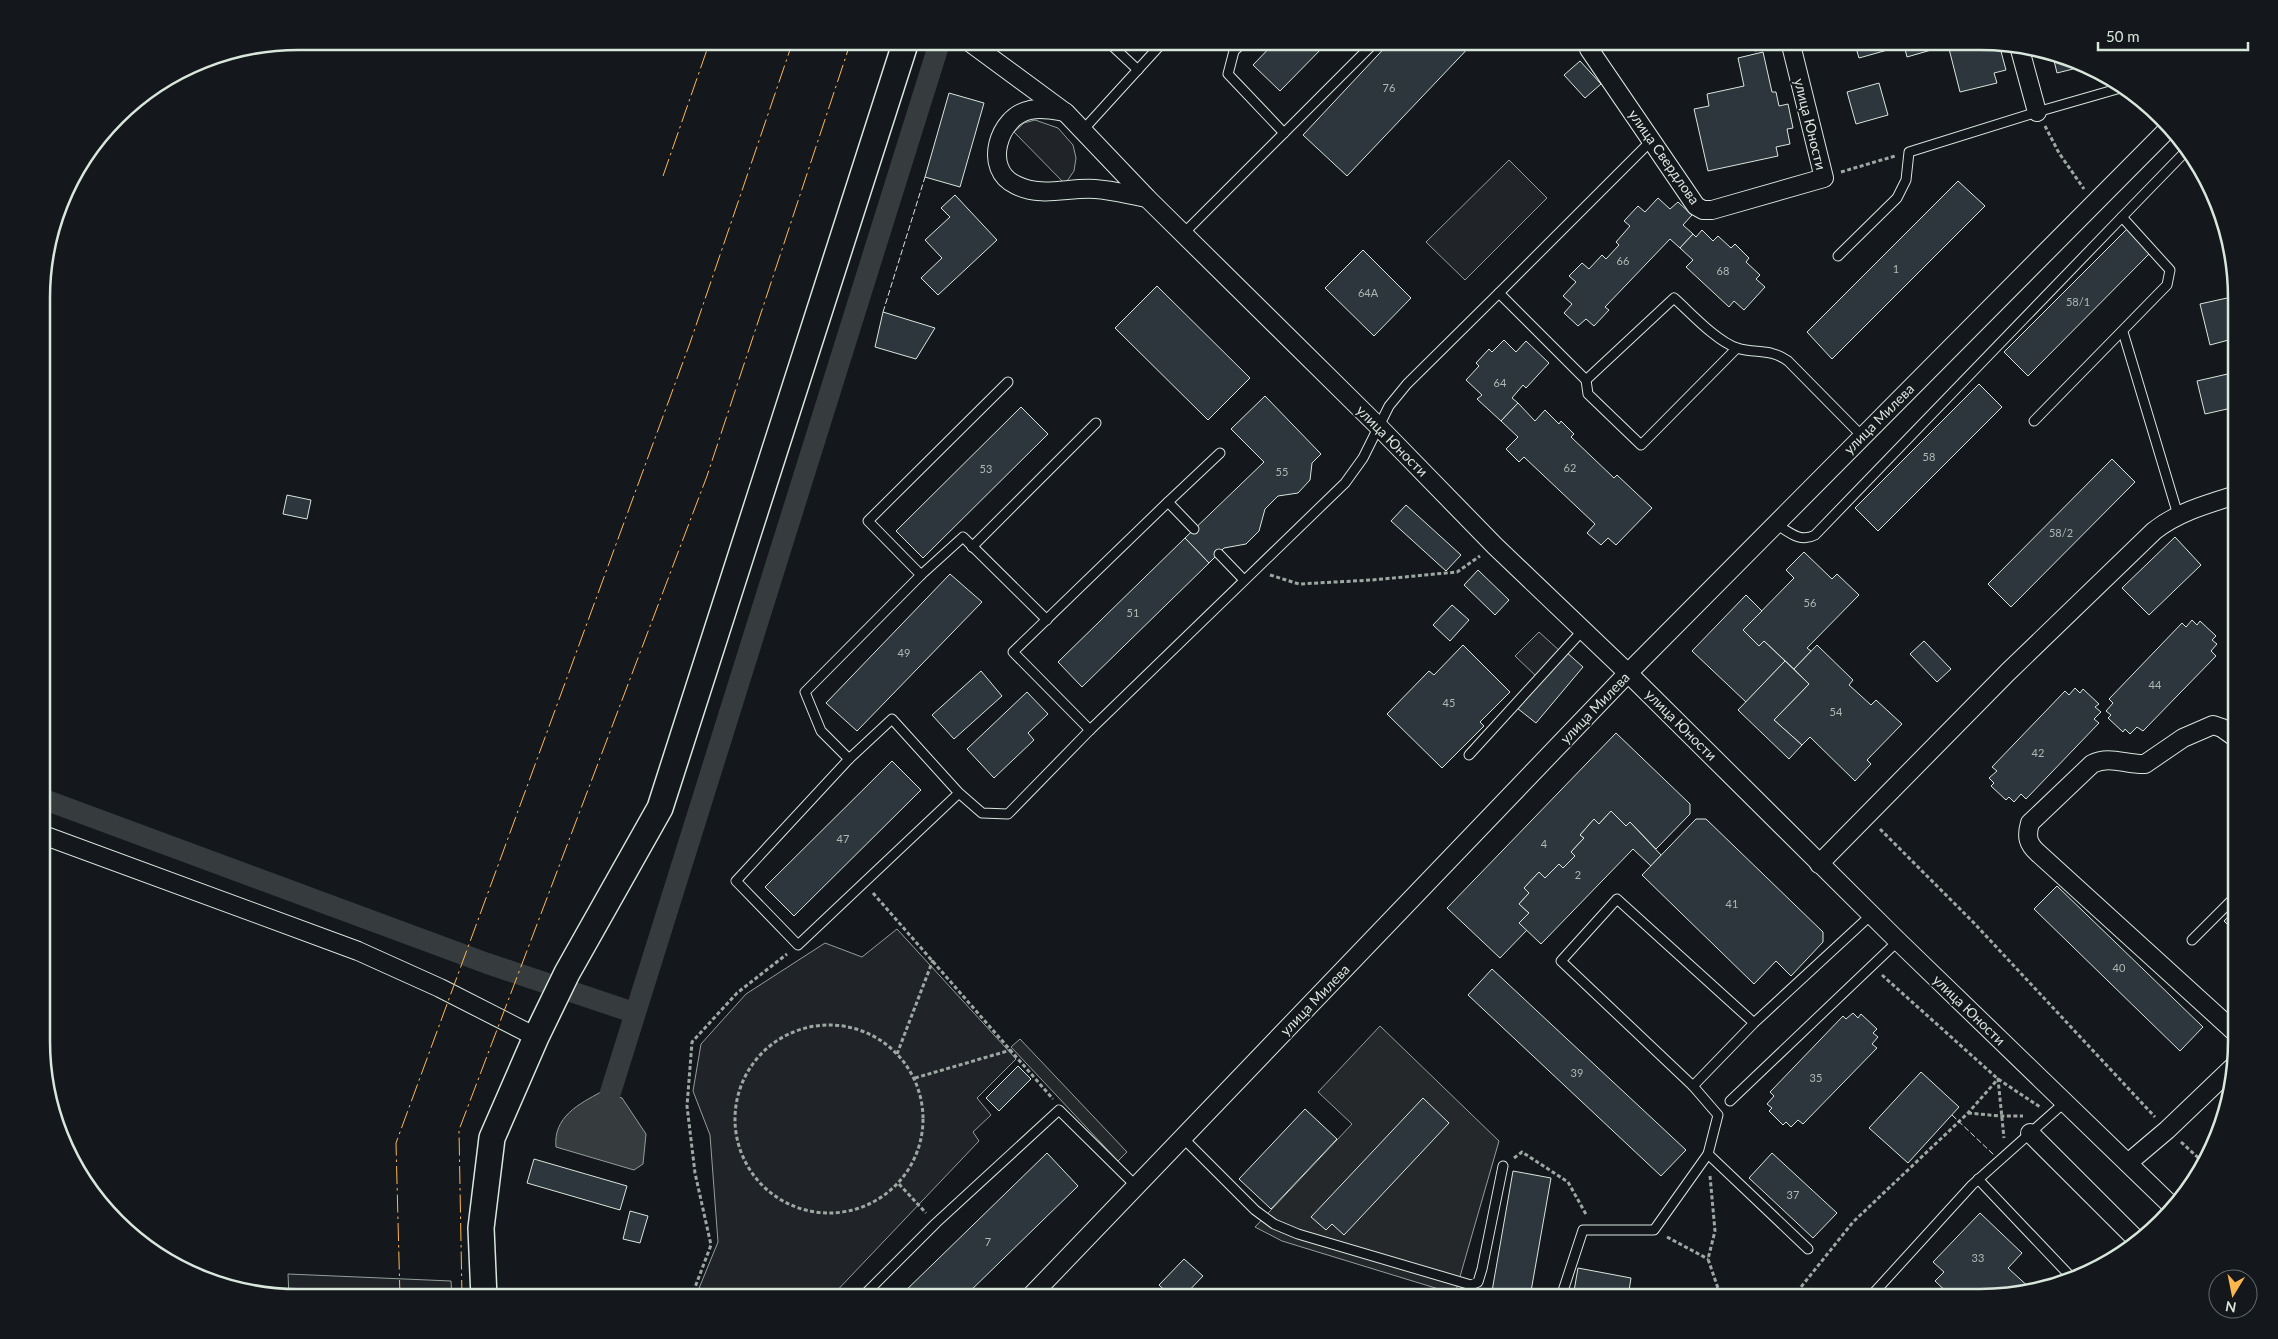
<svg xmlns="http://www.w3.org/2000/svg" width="2278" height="1339" font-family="Lato,sans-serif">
<rect width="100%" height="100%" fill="#14181c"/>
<g fill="#202428" stroke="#939e99">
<polygon points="1035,120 1058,128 1073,145 1076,158 1074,171 1065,184 1014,132 1024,123"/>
<polygon points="1509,160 1547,198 1465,280 1426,242"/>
<polygon points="1539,632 1561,652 1537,677 1515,656"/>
<polygon points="897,929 1016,1059 977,1098 991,1115 973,1132 979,1141 830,1298 695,1298 718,1242 710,1135 693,1091 701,1044 746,994 825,943 862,957"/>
<polygon points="288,1274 451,1281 452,1298 289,1297"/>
</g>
<g fill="#24282b" stroke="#939e99">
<polygon points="1380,1026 1499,1141 1455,1294 1282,1241 1255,1227 1352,1124 1318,1092"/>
<polygon points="1020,1039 1127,1152 1118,1161 1011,1047"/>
</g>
<path fill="#363b3e" stroke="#939e99" d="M601,1092L622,1098L646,1134L643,1164L634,1170L556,1147C553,1117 579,1104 601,1092Z"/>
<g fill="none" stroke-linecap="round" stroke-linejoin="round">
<g stroke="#363b3e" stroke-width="21">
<polyline points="43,799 486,963 635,1013"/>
<polyline points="610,1094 940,41"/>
</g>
</g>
<g fill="#2c363c" stroke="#d8e6dc">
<polygon points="1276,41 1329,41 1280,91 1253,65"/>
<polygon points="1391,41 1475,41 1347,176 1303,135"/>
<polygon points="1753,41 1781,41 1782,45 1755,51"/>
<polygon points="1854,41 1888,41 1891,49 1859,58"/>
<polygon points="1903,41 1936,41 1938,48 1907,57"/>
<polygon points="1947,41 1980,41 1999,44 2006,70 1994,73 1997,83 1960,92"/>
<polygon points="1763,52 1772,92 1776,92 1779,106 1788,104 1793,128 1787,129 1790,144 1776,147 1778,156 1708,171 1694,109 1709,106 1707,94 1744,86 1738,58"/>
<polygon points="2052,52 2085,66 2057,73"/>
<polygon points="1580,61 1601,84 1585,98 1564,75"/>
<polygon points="1879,83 1888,115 1856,124 1847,92"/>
<polygon points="949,93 984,103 960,187 925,177"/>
<polygon points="1958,181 1985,206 1832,359 1807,332"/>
<polygon points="955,195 997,240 938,295 921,278 942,258 925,240 950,217 941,208"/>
<polygon points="1658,198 1670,209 1678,202 1692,215 1683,225 1693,234 1680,248 1670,239 1605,307 1609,310 1594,326 1586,319 1578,326 1564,313 1572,304 1563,296 1576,282 1569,276 1582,263 1589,269 1602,255 1606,259 1619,245 1616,242 1630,226 1624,221 1638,206 1645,212"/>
<polygon points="2128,228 2152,251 2028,376 2004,352"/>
<polygon points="1702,230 1713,241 1718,236 1731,248 1735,244 1749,258 1746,262 1760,275 1756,279 1765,287 1744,310 1734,301 1729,307 1686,267 1693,260 1680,248 1693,234 1696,237"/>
<polygon points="1363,250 1411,298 1374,336 1325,288"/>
<polygon points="1157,286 1250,378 1208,420 1115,328"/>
<polygon points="2236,296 2236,338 2210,345 2200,304"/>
<polygon points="883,312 935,328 916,359 875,347"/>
<polygon points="1504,340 1516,352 1526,341 1549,363 1526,388 1523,385 1512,398 1518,403 1501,421 1477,399 1482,395 1466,380 1479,366 1476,363 1489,349 1492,352"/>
<polygon points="2232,373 2233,380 2236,379 2236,407 2205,414 2197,381"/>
<polygon points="1979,384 2002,407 1878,531 1855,508"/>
<polygon points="1265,396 1321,454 1312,463 1310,480 1298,493 1278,496 1265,509 1259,531 1246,544 1224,548 1209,563 1185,538 1264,462 1231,429"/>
<polygon points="1518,403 1535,421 1545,410 1559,424 1561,421 1574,434 1571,437 1614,478 1617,475 1652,508 1616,545 1608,538 1601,545 1587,533 1595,524 1524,457 1519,462 1506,449 1518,437 1501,421"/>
<polygon points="1021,407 1048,434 923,558 896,531"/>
<polygon points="2112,459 2135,482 2011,607 1988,584"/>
<polygon points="287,495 311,500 307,519 283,514"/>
<polygon points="1406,505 1461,555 1446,571 1391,521"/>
<polygon points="2175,537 2201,565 2149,615 2122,588"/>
<polygon points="1185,538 1209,563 1082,687 1058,662"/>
<polygon points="1804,552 1832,579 1837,574 1859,595 1807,648 1811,651 1794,669 1764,641 1759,646 1743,630 1794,578 1786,570"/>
<polygon points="1478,570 1509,600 1495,615 1464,585"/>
<polygon points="950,574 982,602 857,731 826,703"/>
<polygon points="1746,595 1762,611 1743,630 1759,646 1764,641 1785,661 1746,702 1692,651"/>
<polygon points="1452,605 1469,620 1450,641 1433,625"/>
<polygon points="2192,620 2197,625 2200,621 2216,636 2212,640 2217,644 2211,651 2216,656 2143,731 2137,727 2130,734 2125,729 2123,732 2108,718 2111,715 2106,711 2113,703 2109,699 2182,623 2186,627"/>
<polygon points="2236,634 2236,650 2229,643"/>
<polygon points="1924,641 1951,669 1937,682 1910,654"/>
<polygon points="1463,645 1510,692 1480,722 1484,726 1442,768 1387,714 1429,671 1434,675"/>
<polygon points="1817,645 1853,680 1849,685 1871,705 1876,700 1902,724 1867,760 1871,764 1855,781 1810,737 1802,745 1774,720 1809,684 1794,669"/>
<polygon points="1565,651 1583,667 1536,723 1517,708"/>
<polygon points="1785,661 1809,684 1774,720 1802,745 1789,759 1738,710"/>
<polygon points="981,671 1002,696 954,739 932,715"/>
<polygon points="2075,688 2080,693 2083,689 2099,704 2095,707 2101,712 2094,719 2099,723 2026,799 2021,794 2014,802 2009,797 2006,800 1991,786 1994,783 1989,778 1997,771 1992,767 2065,691 2069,695"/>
<polygon points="1027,692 1048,714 1028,733 1034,740 994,778 967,749"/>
<polygon points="1616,733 1690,804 1690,814 1656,849 1630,822 1626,826 1611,811 1599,824 1594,819 1580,835 1584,838 1571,852 1575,856 1563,868 1559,864 1545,878 1539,872 1524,888 1529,893 1519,904 1529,913 1519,923 1527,930 1500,958 1447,908"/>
<polygon points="892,761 921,790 794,916 765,887"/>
<polygon points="1611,811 1626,826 1630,822 1661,855 1651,866 1633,849 1541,944 1519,923 1529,913 1519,904 1529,893 1524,888 1539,872 1545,878 1559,864 1563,868 1575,856 1571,852 1584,838 1580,835 1594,819 1599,824"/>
<polygon points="1696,819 1706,819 1823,932 1823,942 1791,976 1776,961 1754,984 1642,875"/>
<polygon points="2057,886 2203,1027 2180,1051 2034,909"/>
<polygon points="2236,908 2236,933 2224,921"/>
<polygon points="1492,969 1686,1150 1661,1176 1468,995"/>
<polygon points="1853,1013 1858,1018 1861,1014 1877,1029 1873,1033 1878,1037 1872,1044 1877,1048 1803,1124 1798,1120 1791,1127 1786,1122 1783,1125 1769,1111 1772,1108 1767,1104 1774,1096 1770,1092 1843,1016 1846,1019"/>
<polygon points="1018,1066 1031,1079 999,1111 986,1098"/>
<polygon points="1921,1072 1959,1107 1908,1163 1869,1128"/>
<polygon points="1423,1098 1449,1123 1344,1235 1332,1224 1326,1230 1311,1217"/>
<polygon points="1305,1109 1337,1139 1271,1209 1239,1179"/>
<polygon points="1047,1153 1078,1186 963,1298 898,1298"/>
<polygon points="1772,1153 1837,1213 1813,1238 1749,1178"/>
<polygon points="534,1159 627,1186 620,1210 527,1183"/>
<polygon points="1513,1171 1551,1178 1530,1297 1491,1297"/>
<polygon points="630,1211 648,1216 640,1243 623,1239"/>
<polygon points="1980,1213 2022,1253 2008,1268 2032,1290 1997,1297 1952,1297 1935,1281 1944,1272 1933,1262"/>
<polygon points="1184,1259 1203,1276 1183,1297 1172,1297 1159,1285"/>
<polygon points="1578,1268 1631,1278 1628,1297 1573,1297"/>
<polygon points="1770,1290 1778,1297 1763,1297"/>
</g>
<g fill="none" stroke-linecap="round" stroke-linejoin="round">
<g stroke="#d8e6dc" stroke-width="11">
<g id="lane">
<polyline points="1107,41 1138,70"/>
<polyline points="1245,41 1234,51 1228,74 1284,133"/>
<polyline points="1083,130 1164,41"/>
<polyline points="2122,217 2188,149"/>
<polyline points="1183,234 1376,41"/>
<polyline points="1838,256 1897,198 1906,180 1909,152 2037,112 2124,87"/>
<polyline points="1499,293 1652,140"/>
<polyline points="2123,332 2178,515"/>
<polyline points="1586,380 1588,394 1641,445 1737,348"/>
<polyline points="1168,502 1220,453"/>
<path d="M1776,524C1789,532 1800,543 1815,535L2122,217L2170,270L2167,285L2034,421"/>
<polyline points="972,547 1096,423"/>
<polyline points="1219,554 1244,580"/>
<polyline points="921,575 868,521 1008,382"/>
<polyline points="1090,730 1013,652 1168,502 1194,529"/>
<polyline points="1469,755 1583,630"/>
<polyline points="849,759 821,731 805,692 921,575 963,537 1047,620"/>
<path d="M959,793L798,945L736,881L849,759L892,719L959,793L982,813L1008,814L1090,730L1345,483L1363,458L1389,406L1407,384L1499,293L1586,380L1674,298C1690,312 1716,341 1737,348C1756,354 1770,348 1788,361L1862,436"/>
<polyline points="2192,940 2236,896"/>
<polyline points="1754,1023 1617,899 1561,961 1693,1086 1754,1023 1871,915"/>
<polyline points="1693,1086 1718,1115 1708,1154 1808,1249"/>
<polyline points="1730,1101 1898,941"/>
<polyline points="1183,1138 1255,1210 1274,1224 1298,1234 1471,1285 1478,1282 1482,1269 1503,1166"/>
<polyline points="1978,1179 2073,1279"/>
<polyline points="1561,1297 1583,1230 1654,1230 1708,1154"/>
<polyline points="1870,1297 1972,1185 2065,1102"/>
<polyline points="861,1298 936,1223 1059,1110 1136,1186"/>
</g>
</g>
<g stroke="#d8e6dc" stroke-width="20">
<g id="street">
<polyline points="968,41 1066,113 1147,198 1379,427 1495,546 1628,673 1898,941 2173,1207"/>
<polyline points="2019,46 2037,112"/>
<polyline points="1589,49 1696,206 1703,210 1712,210 1824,178 1790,41"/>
<path d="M1065,112C1054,110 1041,107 1030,110C998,116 982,170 1016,185C1042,198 1068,187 1095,189C1112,190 1130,195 1147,198"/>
<path d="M2236,738L2222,728L2213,725L2183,738L2145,764C2127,765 2109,755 2092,764L2030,823C2026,837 2028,844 2038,853L2236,1033"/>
<polyline points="43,835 358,951 440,988 536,1037"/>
<path d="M1819,864L2008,672L2154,531C2178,512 2207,504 2236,495"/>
<polyline points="2030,1133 2138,1241"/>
<polyline points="2128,1163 2167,1130 2235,1065"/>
<polyline points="1029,1298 1628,673 2170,127"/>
</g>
</g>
<g stroke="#d8e6dc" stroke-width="28">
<polyline id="secondary" points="484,1298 481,1228 492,1138 536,1037 567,973 660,808 906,41"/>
</g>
<g stroke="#9da8a2" stroke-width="3" stroke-dasharray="4 2.5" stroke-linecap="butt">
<polyline points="2045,126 2059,153 2084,189"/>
<polyline points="1841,172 1895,156"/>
<polyline points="1270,575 1299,584 1372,580 1457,572 1480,556"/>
<polyline points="1880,829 1973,922 2155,1117"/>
<polyline points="873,893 1053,1099"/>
<polyline points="1882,975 1998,1079 2040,1107"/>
<circle cx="829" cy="1119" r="94"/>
<polyline points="897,1054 933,960"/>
<polyline points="915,1078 1011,1050"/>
<polyline points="1968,1113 2000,1116 2023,1116"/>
<polyline points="2181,1142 2205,1164"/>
<polyline points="1514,1158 1522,1152 1568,1182 1587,1216"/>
<polyline points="1710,1176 1715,1231 1708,1259 1721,1297"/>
<polyline points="899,1184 926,1213"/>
<polyline points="1667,1237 1708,1259"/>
<polyline points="1793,1297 1853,1222 1968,1113 1998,1079 2004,1138"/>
<polyline points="691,1298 711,1245 695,1173 687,1106 692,1042 737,993 787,954"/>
</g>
<use href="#lane" stroke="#14181c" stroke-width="9"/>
<use href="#street" stroke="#14181c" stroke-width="18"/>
<use href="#secondary" stroke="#14181c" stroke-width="25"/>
<g stroke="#d8e6dc" stroke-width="1" stroke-dasharray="6 2.5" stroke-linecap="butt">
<polyline points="883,312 925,177"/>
<polyline points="1952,1115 1994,1155"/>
</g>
<g stroke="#ffb74d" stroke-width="1" stroke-dasharray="18 4 2.5 4" stroke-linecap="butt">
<polyline points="663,176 710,41"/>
<polyline points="400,1298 396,1143 690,343 793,41"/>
<polyline points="462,1298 459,1130 707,476 851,41"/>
</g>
</g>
<g text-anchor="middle" stroke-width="4" stroke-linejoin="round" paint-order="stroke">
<g font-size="11" fill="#adbab4">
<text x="1389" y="92">76</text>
<text x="1623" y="265">66</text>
<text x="1896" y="273">1</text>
<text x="1723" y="275">68</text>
<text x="1368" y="297">64А</text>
<text x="2078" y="306">58/1</text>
<text x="1500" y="387">64</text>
<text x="1929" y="461">58</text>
<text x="1570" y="472">62</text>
<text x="986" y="473">53</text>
<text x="1282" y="476">55</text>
<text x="2061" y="537">58/2</text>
<text x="1810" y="607">56</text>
<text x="1133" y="617">51</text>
<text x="904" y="657">49</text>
<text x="2155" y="689">44</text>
<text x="1449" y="707">45</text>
<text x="1836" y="716">54</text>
<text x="2038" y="757">42</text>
<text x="843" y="843">47</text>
<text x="1544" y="848">4</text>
<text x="1578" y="879">2</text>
<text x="1732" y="908">41</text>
<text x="2119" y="972">40</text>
<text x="1577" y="1077">39</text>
<text x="1816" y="1082">35</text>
<text x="1793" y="1199">37</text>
<text x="988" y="1246">7</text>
<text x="1978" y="1262">33</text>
</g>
<g font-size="14" fill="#d8e6dc" stroke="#14181c">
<text transform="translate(1810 124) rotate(76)" y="5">улица Юности</text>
<text transform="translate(1664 157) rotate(55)" y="5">улица Свердлова</text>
<text transform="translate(1879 419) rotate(-45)" y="5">улица Милева</text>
<text transform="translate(1392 441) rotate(45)" y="5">улица Юности</text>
<text transform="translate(1595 708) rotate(-46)" y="5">улица Милева</text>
<text transform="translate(1681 725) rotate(45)" y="5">улица Юности</text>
<text transform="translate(1315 1000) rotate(-46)" y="5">улица Милева</text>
<text transform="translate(1969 1010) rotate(44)" y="5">улица Юности</text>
</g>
</g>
<path d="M0 0H2278V1339H0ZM298 50H1980A248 248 0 0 1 2228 298V1041A248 248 0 0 1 1980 1289H298A248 248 0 0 1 50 1041V298A248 248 0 0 1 298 50Z" fill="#14181c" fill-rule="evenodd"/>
<path fill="none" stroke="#d8e6dc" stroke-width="2.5" d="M298 50H1980A248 248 0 0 1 2228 298V1041A248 248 0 0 1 1980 1289H298A248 248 0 0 1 50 1041V298A248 248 0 0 1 298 50Z"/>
<g transform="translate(2233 1294) rotate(190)"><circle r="24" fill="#14181c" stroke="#626a69"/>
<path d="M0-4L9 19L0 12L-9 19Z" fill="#ffb74d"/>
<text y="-8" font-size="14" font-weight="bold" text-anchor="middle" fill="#d8e6dc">N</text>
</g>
<path d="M2098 42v8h150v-8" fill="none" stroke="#d8e6dc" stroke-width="2.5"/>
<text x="2106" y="42" font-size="15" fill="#d8e6dc" stroke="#14181c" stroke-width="4" paint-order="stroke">50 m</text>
</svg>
